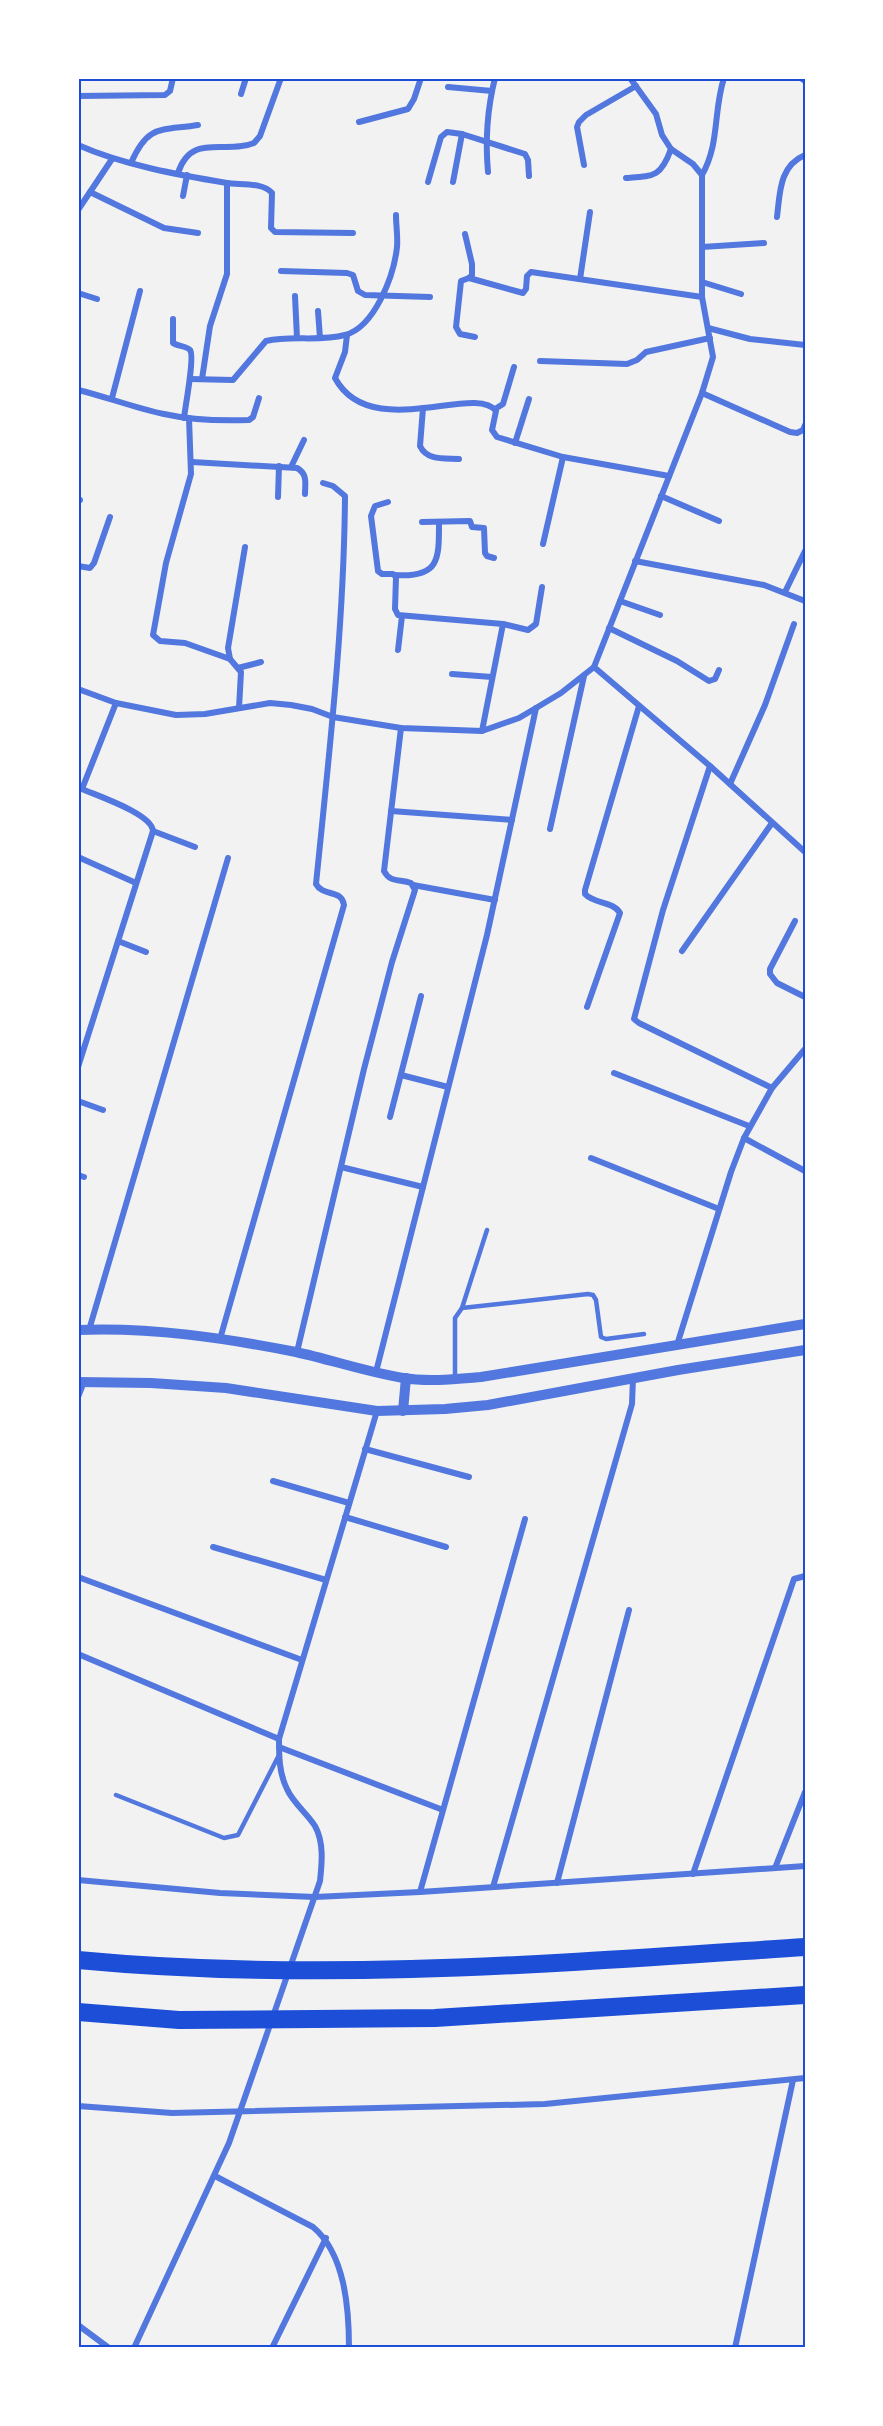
<svg xmlns="http://www.w3.org/2000/svg" width="883" height="2426" font-family="Poppins,sans-serif">
<rect width="100%" height="100%" fill="#f2f2f2"/>
<g fill="none" stroke-linecap="round" stroke-linejoin="round">
<g stroke="#5277de" stroke-width="4.5">
<polyline points="462,1308 588,1294 593,1295 596,1300 601,1337 606,1339 644,1334"/>
<polyline points="455,1380 455,1318 462,1308 487,1230"/>
<polyline points="116,1795 224,1838 238,1835 278,1757"/>
</g>
<g stroke="#5277de" stroke-width="6">
<polyline points="801,78 805,81"/>
<polyline points="448,87 492,91"/>
<polyline points="241,94 246,78"/>
<polyline points="78,96 165,95 170,91 173,78"/>
<polyline points="359,122 408,109 414,99 421,78"/>
<path d="M78,145C123,165 179,175 227,183C240,185 263,182 272,193L271,228L275,232L353,233"/>
<path d="M131,163C148,124 160,131 198,125"/>
<polyline points="584,165 577,127 579,122 586,115 636,86"/>
<path d="M488,172C485,139 487,110 495,78"/>
<path d="M178,173C191,132 225,155 254,143L260,136L281,78"/>
<path d="M702,175C720,143 713,112 724,78"/>
<path d="M626,178C654,176 661,177 671,149"/>
<polyline points="428,182 441,137 447,132 462,134 525,154 528,160 529,176"/>
<polyline points="453,182 462,134"/>
<polyline points="90,192 164,228 198,233"/>
<polyline points="183,196 187,175"/>
<polyline points="78,210 112,159"/>
<path d="M777,217C780,193 779,166 805,155"/>
<polyline points="465,234 472,264 472,275 469,278 461,281 456,327 460,334 475,337"/>
<polyline points="702,247 764,243"/>
<polyline points="281,271 347,273 353,275 358,291 365,295 430,297"/>
<polyline points="469,278 523,293 526,289 527,276 531,272 702,297"/>
<polyline points="580,279 590,212"/>
<polyline points="702,282 741,294"/>
<polyline points="78,293 97,299"/>
<polyline points="295,296 297,338"/>
<polyline points="318,311 320,338"/>
<path d="M173,319V343C177,346 187,346 190,350C195,356 185,408 184,418"/>
<polyline points="708,328 750,339 805,345"/>
<path d="M347,335L345,352L335,378C370,443 475,383 496,411L492,430L497,437L563,457L669,476"/>
<polyline points="540,361 627,364 637,360 646,352 710,338"/>
<path d="M190,379L233,380L266,341C292,335 319,342 345,335C375,327 394,275 397,247C398,237 396,226 396,215"/>
<polyline points="202,379 210,326 227,274 227,183"/>
<path d="M78,390C107,397 135,408 164,414C191,420 222,421 249,420L253,417L259,398"/>
<polyline points="702,393 790,432 797,433 803,430 805,425"/>
<polyline points="112,398 140,291"/>
<path d="M423,408L420,446C427,461 445,458 459,459"/>
<polyline points="495,409 503,404 514,367"/>
<polyline points="189,418 191,474 166,563 153,635 160,641 185,643 230,659"/>
<polyline points="515,443 529,399"/>
<path d="M192,462L297,468C308,474 305,484 305,494"/>
<polyline points="291,467 304,440"/>
<polyline points="661,496 719,521"/>
<polyline points="278,497 279,466"/>
<polyline points="78,500 80,500"/>
<polyline points="388,502 375,506 371,516 378,571 382,574 393,574 396,577 395,609 398,615 503,624 528,630 536,624 542,587"/>
<polyline points="422,522 470,521 472,527 484,528 485,553 487,556 494,558"/>
<polyline points="543,544 563,457"/>
<polyline points="635,561 764,585 805,601"/>
<polyline points="78,566 90,568 94,563 110,517"/>
<path d="M395,575C440,578 439,559 439,522"/>
<polyline points="785,592 805,551"/>
<polyline points="620,601 660,615"/>
<polyline points="609,628 677,661 709,681 715,679 719,670"/>
<polyline points="398,650 402,616"/>
<polyline points="594,667 710,766 805,852"/>
<polyline points="238,668 261,662"/>
<polyline points="452,674 492,677"/>
<polyline points="78,689 116,703 176,715 205,714 270,703 291,705 312,709 333,717 401,728 482,731 519,718 536,708 561,693 594,667 702,393 713,357 702,297 702,175 693,164 671,149 662,135 656,114 630,78"/>
<polyline points="239,708 241,672 230,659 228,648 245,547"/>
<polyline points="482,731 503,624"/>
<polyline points="710,766 663,910 634,1019 639,1023 772,1088"/>
<polyline points="730,784 765,705 794,624"/>
<polyline points="79,788 82,789 116,703"/>
<polyline points="391,811 512,820"/>
<polyline points="550,829 584,676"/>
<polyline points="153,831 195,847"/>
<polyline points="78,857 136,883"/>
<polyline points="413,885 495,900"/>
<polyline points="795,921 770,969 770,974 777,983 805,997"/>
<polyline points="118,941 146,952"/>
<polyline points="682,951 772,823"/>
<path d="M587,1007L620,913C613,901 594,904 585,894V890L639,706"/>
<path d="M78,1067L153,831C152,814 98,796 82,789"/>
<polyline points="614,1073 749,1126"/>
<polyline points="401,1075 448,1087"/>
<polyline points="78,1101 103,1110"/>
<polyline points="390,1117 421,996"/>
<polyline points="744,1138 805,1171"/>
<polyline points="591,1158 719,1209"/>
<polyline points="341,1167 423,1187"/>
<polyline points="78,1175 84,1177"/>
<polyline points="89,1330 228,858"/>
<path d="M220,1339L344,905C342,889 323,897 316,884C329,755 344,626 345,496L333,486L323,483"/>
<polyline points="677,1345 731,1172 744,1138 772,1088 805,1049"/>
<path d="M297,1352L364,1069L392,962L415,890L411,883C400,879 390,883 384,871L401,728"/>
<polyline points="376,1372 487,935 536,708"/>
<polyline points="78,1397 84,1382"/>
<polyline points="365,1449 469,1477"/>
<polyline points="273,1481 349,1503"/>
<polyline points="345,1517 446,1547"/>
<polyline points="213,1547 326,1580"/>
<polyline points="78,1577 302,1660"/>
<polyline points="78,1654 279,1739"/>
<polyline points="279,1747 443,1810"/>
<polyline points="775,1868 805,1792"/>
<polyline points="693,1874 794,1579 805,1576"/>
<polyline points="78,1880 220,1893 315,1897 420,1892 805,1866"/>
<polyline points="557,1883 629,1610"/>
<polyline points="493,1887 632,1404 633,1378"/>
<polyline points="420,1892 525,1519"/>
<polyline points="78,2106 172,2113 545,2104 805,2078"/>
<path d="M215,2176L313,2227C345,2254 349,2308 349,2348"/>
<polyline points="78,2325 109,2348"/>
<path d="M134,2348L229,2143L320,1881C322,1863 324,1842 315,1826C307,1813 293,1803 287,1789C279,1773 279,1756 279,1739L377,1411"/>
<polyline points="272,2348 326,2238"/>
<polyline points="735,2348 793,2080"/>
</g>
<g stroke="#5277de" stroke-width="10">
<path d="M78,1330C151,1327 225,1338 296,1352C332,1360 367,1372 403,1378C429,1382 456,1379 481,1377L805,1324"/>
<polyline points="78,1382 151,1383 226,1388 377,1411 445,1409 488,1405 678,1370 805,1350"/>
<polyline points="403,1411 406,1378"/>
</g>
<g stroke="#1d4ed8" stroke-width="18">
<path d="M78,1960C320,1983 563,1963 805,1947"/>
<polyline points="78,2012 179,2020 435,2018 805,1995"/>
</g>
</g>
<rect width="883" height="2426" fill="none" stroke="#ffffff" stroke-width="159"/>
<rect x="80" y="80" width="724" height="2266" fill="none" stroke="#1d4ed8" stroke-width="2"/>
</svg>
